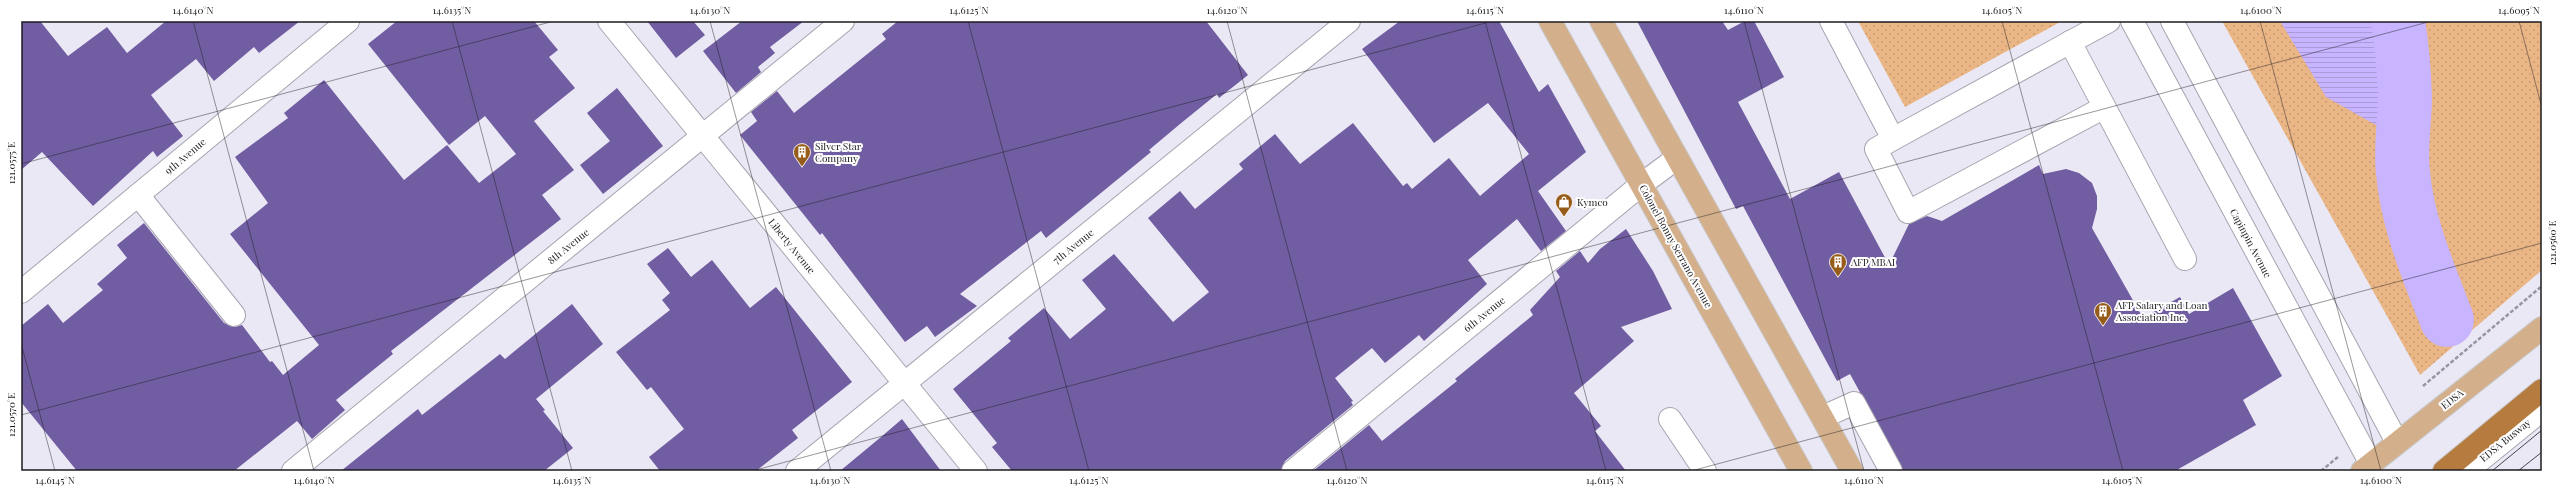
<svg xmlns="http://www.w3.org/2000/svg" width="2563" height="492" font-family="'Playfair Display',serif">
<defs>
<pattern id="grass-dots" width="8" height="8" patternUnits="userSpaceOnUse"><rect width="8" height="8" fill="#eab685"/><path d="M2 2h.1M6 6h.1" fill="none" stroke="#c89c72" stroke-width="1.8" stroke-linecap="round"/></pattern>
<pattern id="water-rules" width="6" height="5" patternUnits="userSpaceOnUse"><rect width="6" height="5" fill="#c8b4ff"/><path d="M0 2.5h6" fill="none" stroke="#ab9ada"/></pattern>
</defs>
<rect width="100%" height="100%" fill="#ebe8f5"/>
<g fill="url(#grass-dots)">
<polygon points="1858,21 2062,21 1905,107"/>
<polygon points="2222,21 2542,21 2542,270 2420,375"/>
</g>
<polygon fill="url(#water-rules)" points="2280,21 2391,21 2397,67 2397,116 2389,128 2374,124 2326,97"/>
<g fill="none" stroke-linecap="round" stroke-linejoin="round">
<path stroke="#c8b4ff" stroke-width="54" d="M2398,21C2402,46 2404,71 2405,96C2405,121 2400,147 2403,172C2407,223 2429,273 2447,320"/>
</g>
<g fill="#715da1">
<polygon points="21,21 40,21 68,56 107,27 127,53 166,21 300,21 259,53 254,47 214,81 196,59 151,95 183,136 157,157 153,151 93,206 42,152 21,170"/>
<polygon points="397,21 534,21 558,50 549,57 575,88 534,121 574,170 542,195 561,219 391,351 393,354 336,400 345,410 312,439 297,421 234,471 77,471 21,402 21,326 48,304 63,323 103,290 97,284 127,258 117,245 144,223 224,323 235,327 242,325 270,362 272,361 283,375 319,345 230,234 268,203 235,157 288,118 284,113 324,80 404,180 447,145 479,183 516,154 485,116 449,145 368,44"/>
<polygon points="647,21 693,21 705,35 676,58"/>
<polygon points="742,21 804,21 770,47 775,53 758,67 761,72 736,93 703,51"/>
<polygon points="898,21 1206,21 1248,75 1219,98 1217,94 1180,124 1149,150 1151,152 1046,238 1041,231 960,294 977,306 935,337 927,326 905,342 822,233 820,235 740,135 757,121 751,112 777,91 794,113 886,39 882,34"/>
<polygon points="1400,21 1499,21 1539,92 1548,84 1586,152 1538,191 1566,231 1541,251 1517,219 1468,260 1487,284 1424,341 1419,335 1385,363 1372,348 1335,378 1353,401 1351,402 1353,405 1285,461 1281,471 1012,471 992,447 997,443 953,389 1011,341 1008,338 1044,308 1070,339 1106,309 1082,280 1114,254 1173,322 1209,292 1148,218 1180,191 1195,209 1243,169 1239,164 1275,134 1300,164 1353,123 1403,186 1407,183 1412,189 1449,158 1480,196 1529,154 1488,103 1434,143 1362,49"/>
<polygon points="1637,21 1722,21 1728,30 1745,21 1754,21 1784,77 1738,102 1790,199 1839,172 1889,265 1909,224 1927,216 1942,221 2039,165 2043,174 2066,169 2079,173 2092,183 2097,196 2097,209 2092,228 2143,318 2180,297 2189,314 2233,288 2282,376 2243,400 2256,425 2175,471 1903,471 1850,374 1837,381 1743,206 1736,209"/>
<polygon points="617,88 663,146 603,194 580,165 610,141 587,113"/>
<polygon points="1626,229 1653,271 1672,309 1621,327 1634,341 1574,393 1601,426 1595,431 1626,471 1313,471 1369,425 1382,441 1457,381 1455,379 1533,315 1530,310 1560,277 1556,271 1580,251 1588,263 1600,249"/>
<polygon points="668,248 691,277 712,260 750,308 776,287 852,382 792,430 798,438 756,471 660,471 649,457 684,429 651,387 647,390 616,352 670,310 662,300 670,293 647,264"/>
<polygon points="572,304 603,344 536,399 545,410 543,411 573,448 544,471 341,471 418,409 422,415 500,354 505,359"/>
<polygon points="902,419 941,471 840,471 881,437"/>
</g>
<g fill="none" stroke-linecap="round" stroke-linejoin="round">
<g stroke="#a7a4b0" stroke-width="24">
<g id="minor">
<polyline points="609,21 976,471"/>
<polyline points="1831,21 1893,139 2109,21"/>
<polyline points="2132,21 2371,464"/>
<polyline points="2172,21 2397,442"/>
<polyline points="2070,42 2185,259"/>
<polyline points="1893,139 1876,149 1908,212 2103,108"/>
<polyline points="138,195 234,315"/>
<polyline points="21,292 348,21"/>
<polyline points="1823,417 1854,403 1891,471"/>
<polyline points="1670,419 1705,471"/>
<polyline points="293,471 843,21"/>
<polyline points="797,471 1349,21"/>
<polyline points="1293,471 1642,184 1677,158"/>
<polyline points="2467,471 2542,410"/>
</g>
</g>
<g stroke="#c9c8c9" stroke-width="24">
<g id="major">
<polyline points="1550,21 1801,471"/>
<polyline points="1601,21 1852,471"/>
<polyline points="2362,471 2542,328"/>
</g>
</g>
<g stroke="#c9c8c9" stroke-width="24">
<polyline id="highway" points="2444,471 2542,390"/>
</g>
<g stroke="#97959e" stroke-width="2.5" stroke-dasharray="4 2" stroke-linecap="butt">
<polyline points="2423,386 2542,286"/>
<polyline points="2321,471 2338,457"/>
</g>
<use href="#minor" stroke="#fff" stroke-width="22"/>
<use href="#major" stroke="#d3b08b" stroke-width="22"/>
<use href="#highway" stroke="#b67b3e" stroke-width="22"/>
<g stroke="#45444a" stroke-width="1">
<polyline points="2492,471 2542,430"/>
<polyline points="2518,471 2542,452"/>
</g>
</g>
<path fill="none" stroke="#1c1b1f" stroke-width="1" stroke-opacity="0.45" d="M193,21L314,471M452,21L572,471M710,21L831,471M968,21L1089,471M1227,21L1347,471M1485,21L1606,471M1744,21L1864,471M2002,21L2123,471M2260,21L2381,471M2519,21L2542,108M21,164L554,21M21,343L55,471M21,415L1493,21M752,471L2432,21M1691,471L2542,243"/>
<defs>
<g id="building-pin" transform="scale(0.9)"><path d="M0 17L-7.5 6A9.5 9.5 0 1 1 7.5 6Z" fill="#965c19" stroke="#fff"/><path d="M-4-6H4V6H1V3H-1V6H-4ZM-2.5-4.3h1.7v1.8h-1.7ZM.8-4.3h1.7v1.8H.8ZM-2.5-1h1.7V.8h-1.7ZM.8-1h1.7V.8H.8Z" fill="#fff"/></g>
<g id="shop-pin" transform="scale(0.9)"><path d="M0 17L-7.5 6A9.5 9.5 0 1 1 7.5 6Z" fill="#965c19" stroke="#fff"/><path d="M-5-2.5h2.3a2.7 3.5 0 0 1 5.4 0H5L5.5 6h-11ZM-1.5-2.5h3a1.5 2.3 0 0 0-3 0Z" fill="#fff"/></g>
</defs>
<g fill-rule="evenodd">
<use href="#building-pin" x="802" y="152"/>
<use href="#shop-pin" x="1564" y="202"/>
<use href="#building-pin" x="1838" y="262"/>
<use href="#building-pin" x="2103" y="311"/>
</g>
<g text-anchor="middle" stroke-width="4" stroke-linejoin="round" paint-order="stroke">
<g font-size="10" fill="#1c1b1f" stroke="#fff" text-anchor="start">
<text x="815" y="150">Silver Star<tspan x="815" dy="12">Company</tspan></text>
<text x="1577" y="206">Kymco</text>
<text x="1851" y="266">AFP MBAI</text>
<text x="2116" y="309">AFP Salary and Loan<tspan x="2116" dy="12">Association Inc.</tspan></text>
</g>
<g font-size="10" fill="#1c1b1f" stroke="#fff">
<text transform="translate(185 156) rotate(-40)" y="4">9th Avenue</text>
<text transform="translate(2251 243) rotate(62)" y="4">Capinpin Avenue</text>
<text transform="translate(568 246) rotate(-39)" y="4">8th Avenue</text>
<text transform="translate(792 246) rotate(51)" y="4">Liberty Avenue</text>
<text transform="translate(1073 246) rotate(-39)" y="4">7th Avenue</text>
<text transform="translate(1676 246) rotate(61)" y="4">Colonel Bonny Serrano Avenue</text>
<text transform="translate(1484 314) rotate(-39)" y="4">6th Avenue</text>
<text transform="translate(2452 399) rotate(-38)" y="4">EDSA</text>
<text transform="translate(2505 440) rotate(-39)" y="4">EDSA Busway</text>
</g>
</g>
<rect width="2563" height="492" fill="none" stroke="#ffffff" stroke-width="44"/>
<rect x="22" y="22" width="2519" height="448" fill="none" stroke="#1c1b1f" stroke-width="1.5"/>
<g font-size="10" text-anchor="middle" fill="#1c1b1f">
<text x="193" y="14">14.6140°N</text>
<text x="452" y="14">14.6135°N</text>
<text x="710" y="14">14.6130°N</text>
<text x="969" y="14">14.6125°N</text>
<text x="1227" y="14">14.6120°N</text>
<text x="1485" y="14">14.6115°N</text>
<text x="1744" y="14">14.6110°N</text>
<text x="2002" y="14">14.6105°N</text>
<text x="2261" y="14">14.6100°N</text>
<text x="2519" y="14">14.6095°N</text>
<text transform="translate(11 163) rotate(-90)" y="4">121.0575°E</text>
<text transform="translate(2552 243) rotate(-90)" y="4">121.0560°E</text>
<text transform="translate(11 415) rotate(-90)" y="4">121.0570°E</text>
<text x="55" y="484">14.6145°N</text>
<text x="314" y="484">14.6140°N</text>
<text x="572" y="484">14.6135°N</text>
<text x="830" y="484">14.6130°N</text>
<text x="1089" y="484">14.6125°N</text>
<text x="1347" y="484">14.6120°N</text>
<text x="1605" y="484">14.6115°N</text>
<text x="1864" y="484">14.6110°N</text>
<text x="2122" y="484">14.6105°N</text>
<text x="2381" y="484">14.6100°N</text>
</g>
</svg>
